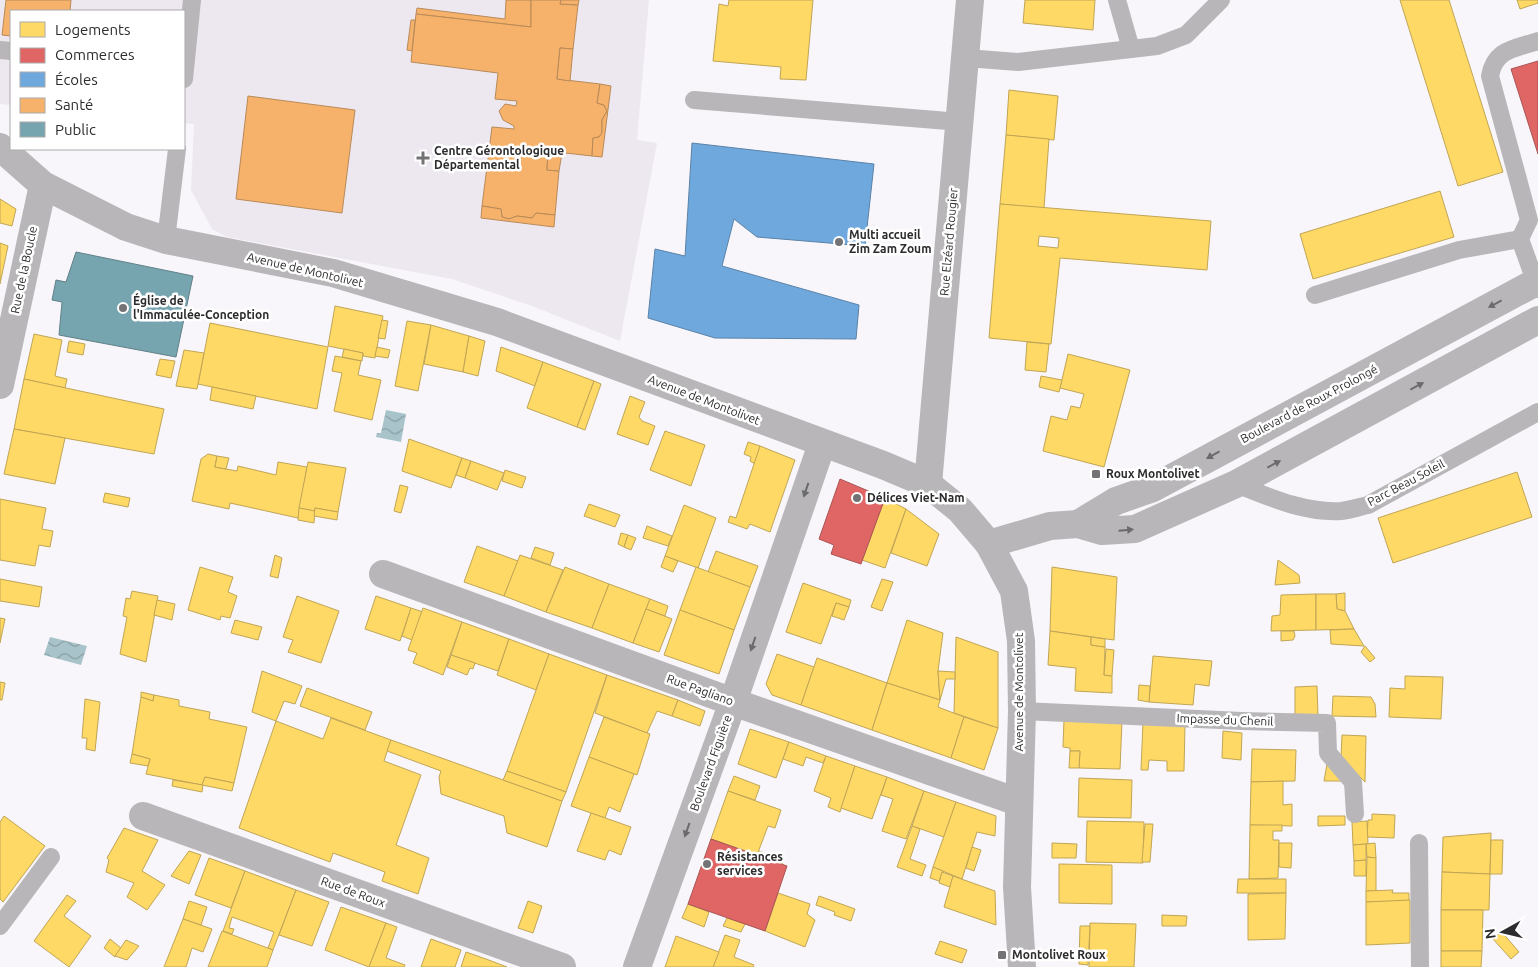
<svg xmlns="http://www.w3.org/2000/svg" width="1538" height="967" font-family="Ubuntu,sans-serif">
<defs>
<pattern id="water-waves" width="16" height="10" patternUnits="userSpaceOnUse" patternTransform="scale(1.25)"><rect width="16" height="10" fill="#a8c4ca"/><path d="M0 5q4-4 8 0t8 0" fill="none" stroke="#899fa4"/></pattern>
</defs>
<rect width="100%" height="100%" fill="#f8f6fa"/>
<polygon fill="#ede7f0" points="0,0 649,0 637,140 657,143 620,341 532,306 452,279 227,237 212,229 191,190 194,124 184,123 184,11 11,11 11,105 0,104"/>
<g fill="url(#water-waves)">
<polygon points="386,410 406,414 401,442 376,437 377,433 381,433"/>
<polygon points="50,637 87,646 81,665 44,655"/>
</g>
<g fill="#ffd966" stroke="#c0a555" fill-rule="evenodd">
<polygon points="729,0 813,0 806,80 780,79 781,67 713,61 719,4 728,6"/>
<polygon points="1025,0 1095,0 1093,30 1023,23"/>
<polygon points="1400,0 1449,0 1503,172 1458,186"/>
<polygon points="1517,0 1538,0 1538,3 1520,9"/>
<polygon points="1009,90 1058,96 1054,140 1006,135"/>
<polygon points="1006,135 1049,139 1044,208 1000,204"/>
<polygon points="1440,191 1454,237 1313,279 1300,234"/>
<polygon points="0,199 16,209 12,226 0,223"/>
<path d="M1000,204L1211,221L1207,270L1060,258L1051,344L989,338ZM1039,236L1059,238L1058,248L1038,246Z"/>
<polygon points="0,243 8,246 0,284"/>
<polygon points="335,306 383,316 375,358 363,356 363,353 328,346"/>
<polygon points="382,320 388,321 385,339 378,338"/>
<polygon points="407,321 431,325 418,391 395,386"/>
<polygon points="210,323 328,347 317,409 198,384"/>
<polygon points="431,325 469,336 463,372 424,364"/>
<polygon points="34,334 62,340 55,376 67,379 65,388 24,379"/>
<polygon points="469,336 485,341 478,376 463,372"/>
<polygon points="69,341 85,344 83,355 67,352"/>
<polygon points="1027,342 1049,344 1046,372 1025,370"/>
<polygon points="377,347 390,350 388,358 375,356"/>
<polygon points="501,347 543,362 535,386 496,371"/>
<polygon points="344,349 363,353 362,361 342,357"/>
<polygon points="184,350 204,353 197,389 176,386"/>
<polygon points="1068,354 1130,370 1104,467 1043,451 1051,416 1067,420 1071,406 1080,408 1084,394 1060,388"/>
<polygon points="335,356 361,361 358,375 381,380 372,420 334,411 342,373 332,371"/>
<polygon points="160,359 175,361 171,378 156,375"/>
<polygon points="543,362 594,381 577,427 527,408"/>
<polygon points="1041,376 1062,380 1059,392 1039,387"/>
<polygon points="24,379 164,409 154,454 14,429"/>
<polygon points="594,381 601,384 585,430 577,427"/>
<polygon points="212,387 256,396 253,409 210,400"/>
<polygon points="630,396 645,402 639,417 642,421 655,426 648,445 617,434"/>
<polygon points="14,429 65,438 55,484 4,474"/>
<polygon points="665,431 705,445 691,486 650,470"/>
<polygon points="409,439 462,458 451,488 402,471"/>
<polygon points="748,442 760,446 755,464 750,461 751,457 744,454"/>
<polygon points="760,446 795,460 770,532 750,524 747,529 728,522 730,516 736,518"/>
<polygon points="208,454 217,456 215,467 237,471 238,466 276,475 278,462 307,467 298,518 230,503 229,509 192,501 201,459"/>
<polygon points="217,456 229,458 226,469 215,467"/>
<polygon points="462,458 471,461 465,478 456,475"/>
<polygon points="471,461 504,473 497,490 465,478"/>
<polygon points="308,462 346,468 338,512 315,508 315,511 299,508"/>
<polygon points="505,470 526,477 522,488 502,481"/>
<polygon points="1517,472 1532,517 1393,563 1378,518"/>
<polygon points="400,485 408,487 401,513 394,511"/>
<polygon points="105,493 130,498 128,507 103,502"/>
<polygon points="885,498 906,509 885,568 862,560"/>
<polygon points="0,499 46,508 42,529 53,531 50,547 39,545 35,566 0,560"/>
<polygon points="589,504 620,515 615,527 584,516"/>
<polygon points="684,505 716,518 698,568 665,556"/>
<polygon points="299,508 315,511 314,523 298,520"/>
<polygon points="315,508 338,512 337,520 314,516"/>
<polygon points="906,509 939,534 927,566 891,553"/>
<polygon points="647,526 672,536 668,546 643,538"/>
<polygon points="621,533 628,535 624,547 618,544"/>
<polygon points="628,535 636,538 631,550 624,547"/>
<polygon points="477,546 518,561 504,596 464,582"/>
<polygon points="535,547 554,553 550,565 531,558"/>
<polygon points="716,551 758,566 750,587 708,572"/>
<polygon points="275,555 282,558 278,578 270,576"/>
<polygon points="520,555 563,570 546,612 504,596"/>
<polygon points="665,556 678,561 673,572 661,567"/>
<polygon points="1278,560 1299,575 1300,583 1275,585"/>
<polygon points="200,567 233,577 228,592 237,596 230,618 221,616 220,620 188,610"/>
<polygon points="565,567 609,584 592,628 546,612"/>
<polygon points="696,567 750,587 734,630 680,610"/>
<polygon points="1052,567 1117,577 1114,640 1050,631"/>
<polygon points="0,579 42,587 39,607 0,601"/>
<polygon points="882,579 893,582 882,611 871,607"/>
<polygon points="803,583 851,600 849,607 836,603 821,644 786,632"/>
<polygon points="609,584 650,599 633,643 592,628"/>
<polygon points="132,591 158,596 146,662 120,654 127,617 123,616 126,598 130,599"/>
<polygon points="1345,593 1345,611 1337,609 1336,594"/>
<polygon points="1316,594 1316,630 1271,631 1272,616 1280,615 1281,595"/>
<polygon points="1316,594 1336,594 1337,609 1345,611 1354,629 1316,630"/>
<polygon points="297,596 339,611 321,663 288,652 293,640 283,637"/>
<polygon points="376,596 411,608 400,641 365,629"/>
<polygon points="650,599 668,606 665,616 646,609"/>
<polygon points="157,600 175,604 172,620 154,615"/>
<polygon points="836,603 849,607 844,620 832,616"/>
<polygon points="411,608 423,612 412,640 402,636"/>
<polygon points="423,608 462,622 443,675 413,663 417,653 408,650"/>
<polygon points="646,609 672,619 659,652 633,643"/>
<polygon points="680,610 734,630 719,674 664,655"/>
<polygon points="0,618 5,619 0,643"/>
<polygon points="235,620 262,627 258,640 231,633"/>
<polygon points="907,620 943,633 938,671 940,700 887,683"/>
<polygon points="462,622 509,639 498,671 451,655"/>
<polygon points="1354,629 1364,646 1331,644 1330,630"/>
<polygon points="1050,631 1091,637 1091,645 1105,647 1104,675 1112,676 1112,693 1075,691 1076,668 1048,665"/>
<polygon points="1281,631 1294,631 1295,636 1293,640 1281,641"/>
<polygon points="956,637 998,652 998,728 954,713"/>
<polygon points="1091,637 1105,639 1105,647 1091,645"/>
<polygon points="509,639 549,654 536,690 497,675"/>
<polygon points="1365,646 1375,658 1370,662 1361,652"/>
<polygon points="1106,649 1114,650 1112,676 1104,675"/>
<polygon points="549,654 607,675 566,792 507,771"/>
<polygon points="777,654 814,667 801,705 772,695 766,684"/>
<polygon points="451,655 475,663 473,669 470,668 467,675 447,667"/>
<polygon points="1153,656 1212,661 1209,686 1195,684 1193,705 1149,702"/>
<polygon points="817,658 887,683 872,730 801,705"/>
<polygon points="262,671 302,686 295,704 284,701 276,721 252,712"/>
<polygon points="938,671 955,672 955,679 946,679 940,700"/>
<polygon points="607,675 678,700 672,716 657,711 647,733 595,713"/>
<polygon points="1405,676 1443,677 1441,719 1389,717 1390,688 1405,689"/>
<polygon points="0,682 5,683 2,700 0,700"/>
<polygon points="887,683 940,700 938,707 964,717 951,758 872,730"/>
<polygon points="1139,685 1150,686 1149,702 1138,700"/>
<polygon points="1317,686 1318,716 1295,716 1295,687"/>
<polygon points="307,688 372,712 365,730 300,706"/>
<polygon points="141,692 154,695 153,701 141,697"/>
<polygon points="154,695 179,700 179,706 210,712 209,719 247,727 234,783 205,777 202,785 146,774 150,759 132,754 141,697 153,701"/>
<polygon points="1333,696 1371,697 1375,704 1376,717 1332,716"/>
<polygon points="85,699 100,702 95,751 86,749 87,738 82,738"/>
<polygon points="678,700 705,711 700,726 672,716"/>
<polygon points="604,717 650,734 637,775 589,757"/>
<polygon points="964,717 998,728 984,770 951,758"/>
<polygon points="331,718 391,740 384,761 421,775 396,845 429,858 418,894 382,881 385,872 333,853 330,862 239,828 276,721 323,739"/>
<polygon points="1064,719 1122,721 1120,769 1079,768 1080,751 1070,751 1070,748 1063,747"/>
<polygon points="1143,722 1185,724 1184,771 1167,771 1167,761 1149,760 1148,770 1141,770"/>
<polygon points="750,729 789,742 776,778 738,764"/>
<polygon points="1223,731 1242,733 1241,760 1222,758"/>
<polygon points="1342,735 1366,736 1365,782 1341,758"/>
<polygon points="391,740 562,801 547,847 507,833 504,816 441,794 439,777 441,771 387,751"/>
<polygon points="789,742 826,756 823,763 806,757 803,766 783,759"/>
<polygon points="1252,749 1296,750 1295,781 1251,782"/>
<polygon points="1070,751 1080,751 1079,768 1069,768"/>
<polygon points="132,754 150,759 148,766 130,763"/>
<polygon points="826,756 855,766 840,812 828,807 831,798 814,791"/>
<polygon points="589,757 634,774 620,812 609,807 605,818 571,806"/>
<polygon points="1327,764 1342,781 1324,781"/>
<polygon points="855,766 887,777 872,819 841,808"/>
<polygon points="507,771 566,792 562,801 503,780"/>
<polygon points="734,776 760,786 755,800 728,791"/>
<polygon points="205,777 234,783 232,791 202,785"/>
<polygon points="887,777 924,791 906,839 882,831 893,799 881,795"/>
<polygon points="1079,778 1132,780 1131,818 1078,817"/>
<polygon points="173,780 203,785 202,792 172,786"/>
<polygon points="1283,781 1283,805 1292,804 1292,826 1250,825 1251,782"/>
<polygon points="728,791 781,810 775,828 768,826 757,855 711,839"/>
<polygon points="924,791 956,802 944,837 912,826"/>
<polygon points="956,802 996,816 995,836 977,832 962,879 933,867"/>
<polygon points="591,813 631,827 621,855 609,850 605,860 577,851"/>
<polygon points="1372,814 1395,815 1394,838 1367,837 1368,820 1372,820"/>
<polygon points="4,816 45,846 3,902 0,899 0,822"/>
<polygon points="1318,816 1345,816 1345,825 1318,826"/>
<polygon points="1087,821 1144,822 1143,863 1086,862"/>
<polygon points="1367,821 1368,844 1353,845 1352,822"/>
<polygon points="1145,824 1153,824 1150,862 1142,862"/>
<polygon points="1250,825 1282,825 1282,831 1273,831 1273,840 1279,840 1278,878 1249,879"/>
<polygon points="912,826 920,829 910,859 926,865 922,876 897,867"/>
<polygon points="124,828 158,840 142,871 165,885 147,910 127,897 134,883 106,872 109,860 107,858"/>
<polygon points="1491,833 1490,874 1442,872 1443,837"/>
<polygon points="1491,840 1503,840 1502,874 1490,874"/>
<polygon points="1052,843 1077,844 1076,858 1052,858"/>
<polygon points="1279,843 1292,843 1291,868 1279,867"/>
<polygon points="1375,843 1376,858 1367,857 1366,844"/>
<polygon points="1366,844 1366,860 1354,861 1353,845"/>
<polygon points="972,847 981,850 974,871 966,868"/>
<polygon points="189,851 201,855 189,884 171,876"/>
<polygon points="759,851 784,860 782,864 757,855"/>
<polygon points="1367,857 1376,858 1376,891 1366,891"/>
<polygon points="209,858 245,871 231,908 195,895"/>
<polygon points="1366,860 1366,876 1354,876 1354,861"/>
<polygon points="1059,864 1112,865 1112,904 1059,903"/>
<polygon points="933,867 943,871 939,881 930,878"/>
<polygon points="245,871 296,890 273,950 268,948 274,932 232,917 229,928 234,929 232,934 223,931"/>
<polygon points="942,872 953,876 950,887 939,883"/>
<polygon points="1442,872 1490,874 1489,910 1441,910"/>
<polygon points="953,876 995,891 996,925 944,907"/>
<polygon points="1238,879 1286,879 1286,893 1237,893"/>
<polygon points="296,890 329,902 312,946 279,935"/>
<polygon points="1393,890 1392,893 1409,893 1409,901 1366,902 1366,891"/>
<polygon points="778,893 810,904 807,914 815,920 805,947 765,931"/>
<polygon points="1286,893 1285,939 1248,940 1248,894"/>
<polygon points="67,895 76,901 64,916 91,936 69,967 34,941"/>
<polygon points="819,896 855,909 851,921 834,915 835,912 816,905"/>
<polygon points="1410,900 1410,943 1366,945 1366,902"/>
<polygon points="189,901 207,907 201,925 183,919"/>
<polygon points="528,901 542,906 533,933 518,928"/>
<polygon points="688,904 709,912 704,927 682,918"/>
<polygon points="341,907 386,923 369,967 325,950"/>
<polygon points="1441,910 1483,910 1482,951 1441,951"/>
<polygon points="1162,915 1187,916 1186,926 1162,926"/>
<polygon points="727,918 745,924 741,932 723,926"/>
<polygon points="183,919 212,929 203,952 192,948 186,967 164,967"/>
<polygon points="386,923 397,927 386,958 405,965 404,967 369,967"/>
<polygon points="1090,923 1136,924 1134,967 1089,967"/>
<polygon points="1080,926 1090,926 1088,965 1079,964"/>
<polygon points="222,931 273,950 267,967 208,967"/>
<polygon points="1501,931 1519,952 1511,959 1493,939"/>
<polygon points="725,935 740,940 734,957 754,965 753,967 713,967"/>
<polygon points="676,936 719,952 713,967 665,967"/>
<polygon points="110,939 121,948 115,957 104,948"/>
<polygon points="431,939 461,950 455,967 421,967"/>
<polygon points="126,940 139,946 127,960 115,956"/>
<polygon points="940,941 967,950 962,963 935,954"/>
<polygon points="1441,951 1482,951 1481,967 1441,967"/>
<polygon points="466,952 486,959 507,967 461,967"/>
</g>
<g fill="#e06666" stroke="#aa5455">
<polygon points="1538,61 1538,154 1511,69"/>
<polygon points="840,479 885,498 861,564 831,554 834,545 819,539"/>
<polygon points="711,839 787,866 765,931 688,904"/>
</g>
<polygon fill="#6fa8dc" stroke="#5b82a8" points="692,143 874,164 865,246 757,237 734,219 722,266 859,305 856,339 715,338 648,318 655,249 685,256"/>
<g fill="#f6b26b" stroke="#b98a58">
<polygon points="6,0 71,0 70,11 11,11 11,36 2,35"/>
<polygon points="506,0 531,0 531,27 416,14 417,8 505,19"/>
<polygon points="531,0 561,0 560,4 578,5 573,49 560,48 557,79 600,84 597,103 604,105 607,111 602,120 602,133 599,137 593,138 592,156 548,151 547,170 559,171 555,215 536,213 532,218 517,216 509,219 502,217 501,209 482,206 492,127 514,129 514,126 503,120 499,111 505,104 516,106 517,101 495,99 498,73 411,62 416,14 531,27"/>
<polygon points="561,0 579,0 578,5 560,4"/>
<polygon points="411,20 415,20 412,51 407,50"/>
<polygon points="560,48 573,49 570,81 557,79"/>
<polygon points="600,84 611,86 602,157 592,156 593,138 599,137 602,133 602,120 607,111 604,105 597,103"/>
<polygon points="248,96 355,110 342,213 236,199"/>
<polygon points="548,151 562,153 559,171 547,170"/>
<polygon points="482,206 501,209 502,217 509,219 517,216 532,218 536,213 555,215 554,227 481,218"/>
</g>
<polygon fill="#76a5af" stroke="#608088" points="76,252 193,276 176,357 59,335 62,302 52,300 56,280 66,282"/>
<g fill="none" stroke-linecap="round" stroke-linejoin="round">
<g stroke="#b8b6b9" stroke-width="18">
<polyline points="1117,0 1131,49"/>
<path d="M1538,41C1514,49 1495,49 1490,76L1529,220L1520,239L1538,289"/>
<polyline points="0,50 11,51"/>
<polyline points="966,58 1018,62 1157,46 1186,35 1221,0"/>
<polyline points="184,79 192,0"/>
<polyline points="694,100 960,122"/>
<polyline points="166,240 177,149"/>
<polyline points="1315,295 1459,250 1520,239"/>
<path d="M1236,484C1269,497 1304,513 1341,511C1350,510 1359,507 1368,505L1538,412"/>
<polyline points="1022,711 1242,721 1327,723 1328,753 1353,782 1355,814"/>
<polyline points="1419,843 1420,967"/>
<polyline points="0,926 51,857"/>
</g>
<g stroke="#b8b6b9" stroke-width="28">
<polyline points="0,147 43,185 126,227 166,240 333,273 497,322 883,465 928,484 960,510 989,544 1014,591 1021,641 1022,711 1017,887 1022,967"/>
<polyline points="0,385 43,185"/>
<polyline points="928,484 970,0"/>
<polyline points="1078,524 1116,501 1153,488 1538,281"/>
<polyline points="989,544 1050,526 1078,524 1102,531 1135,529 1236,484 1538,320"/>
<polyline points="383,574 733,702 1018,802"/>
<polyline points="143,816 562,967"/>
<polyline points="637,967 733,702 822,444"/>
</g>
</g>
<defs><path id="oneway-solid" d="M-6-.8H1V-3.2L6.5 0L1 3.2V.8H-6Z" transform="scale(1.25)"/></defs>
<g fill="#6b6a6c">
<use href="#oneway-solid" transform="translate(1495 304) rotate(152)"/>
<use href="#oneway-solid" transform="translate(1417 386) rotate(-28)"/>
<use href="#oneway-solid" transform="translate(1213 455) rotate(151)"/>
<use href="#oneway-solid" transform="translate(1274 464) rotate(-28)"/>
<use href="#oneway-solid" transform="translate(806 490) rotate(109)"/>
<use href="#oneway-solid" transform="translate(1126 530) rotate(-5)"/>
<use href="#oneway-solid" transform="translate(753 644) rotate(109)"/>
<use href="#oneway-solid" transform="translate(687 830) rotate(110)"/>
</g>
<g fill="#737275" stroke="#fff" stroke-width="2">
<path d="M420.5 150.5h5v5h5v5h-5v5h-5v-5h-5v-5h5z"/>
<circle cx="839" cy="242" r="5"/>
<circle cx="123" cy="308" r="5"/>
<rect x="1091" y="469" width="10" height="10" rx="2.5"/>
<circle cx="857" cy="498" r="5"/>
<circle cx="707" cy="864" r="5"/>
<rect x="997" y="950" width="10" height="10" rx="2.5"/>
</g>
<g text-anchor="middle" stroke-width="5" stroke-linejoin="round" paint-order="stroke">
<g font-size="12" font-weight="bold" fill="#2c2b2d" stroke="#fff" text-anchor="start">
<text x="434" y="155">Centre Gérontologique<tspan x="434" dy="14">Départemental</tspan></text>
<text x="849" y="239">Multi accueil<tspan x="849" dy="14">Zim Zam Zoum</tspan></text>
<text x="133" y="305">Église de<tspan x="133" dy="14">l'Immaculée-Conception</tspan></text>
<text x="1106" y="478">Roux Montolivet</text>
<text x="867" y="502">Délices Viet-Nam</text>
<text x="717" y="861">Résistances<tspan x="717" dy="14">services</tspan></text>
<text x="1012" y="959">Montolivet Roux</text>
</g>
<g font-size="12" fill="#2c2b2d" stroke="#fff">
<text transform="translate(949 242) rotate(-85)" y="4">Rue Elzéard Rougier</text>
<text transform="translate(24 270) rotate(-78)" y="4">Rue de la Boucle</text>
<text transform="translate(305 270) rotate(13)" y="4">Avenue de Montolivet</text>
<text transform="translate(704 400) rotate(21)" y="4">Avenue de Montolivet</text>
<text transform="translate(1309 404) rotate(-28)" y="4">Boulevard de Roux Prolongé</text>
<text transform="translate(1406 483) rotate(-28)" y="4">Parc Beau Soleil</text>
<text transform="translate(700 690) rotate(20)" y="4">Rue Pagliano</text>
<text transform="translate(1019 692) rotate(-90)" y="4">Avenue de Montolivet</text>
<text transform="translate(1225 720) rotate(2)" y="4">Impasse du Chenil</text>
<text transform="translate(711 763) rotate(-70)" y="4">Boulevard Figuière</text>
<text transform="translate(353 892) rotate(20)" y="4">Rue de Roux</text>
</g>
</g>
<rect x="10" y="10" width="175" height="140" fill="#ffffff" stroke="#abaaab"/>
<rect x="20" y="22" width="25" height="15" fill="#ffd966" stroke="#abaaab"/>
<text x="55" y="35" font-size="15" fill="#2c2b2d">Logements</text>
<rect x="20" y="48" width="25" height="15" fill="#e06666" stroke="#abaaab"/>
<text x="55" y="60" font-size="15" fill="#2c2b2d">Commerces</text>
<rect x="20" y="72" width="25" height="15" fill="#6fa8dc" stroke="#abaaab"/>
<text x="55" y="85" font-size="15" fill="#2c2b2d">Écoles</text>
<rect x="20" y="98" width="25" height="15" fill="#f6b26b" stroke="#abaaab"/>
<text x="55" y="110" font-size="15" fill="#2c2b2d">Santé</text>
<rect x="20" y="122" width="25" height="15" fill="#76a5af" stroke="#abaaab"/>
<text x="55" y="135" font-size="15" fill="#2c2b2d">Public</text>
<g transform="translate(1503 932) rotate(262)" stroke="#ffffff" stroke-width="4" paint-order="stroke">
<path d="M0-4L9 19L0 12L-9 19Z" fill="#2c2b2d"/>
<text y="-8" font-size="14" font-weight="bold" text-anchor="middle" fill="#2c2b2d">N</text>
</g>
</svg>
